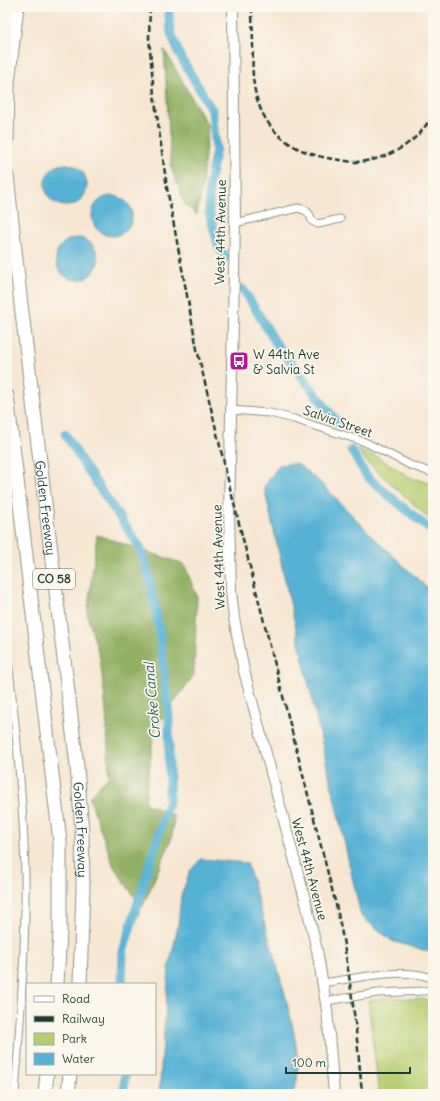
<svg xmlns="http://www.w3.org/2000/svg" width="440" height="1101" font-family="Delius,sans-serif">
<rect width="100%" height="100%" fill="#fbf7ec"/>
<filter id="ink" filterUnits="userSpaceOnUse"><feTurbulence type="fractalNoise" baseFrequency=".025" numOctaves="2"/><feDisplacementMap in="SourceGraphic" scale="8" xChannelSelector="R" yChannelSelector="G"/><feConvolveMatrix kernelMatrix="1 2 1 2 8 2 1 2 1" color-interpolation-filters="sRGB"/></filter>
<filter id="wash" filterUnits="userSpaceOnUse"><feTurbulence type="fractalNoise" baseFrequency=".012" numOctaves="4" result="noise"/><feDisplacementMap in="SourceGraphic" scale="16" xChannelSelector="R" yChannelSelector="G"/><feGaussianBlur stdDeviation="0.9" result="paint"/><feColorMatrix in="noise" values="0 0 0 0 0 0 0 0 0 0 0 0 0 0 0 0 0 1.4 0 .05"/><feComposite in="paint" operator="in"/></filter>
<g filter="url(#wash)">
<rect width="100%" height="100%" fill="#f7e6d1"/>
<g fill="#b7cd71" stroke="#6b8552">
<polygon points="357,448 377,457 412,478 433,484 433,522 366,461"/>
<polygon points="390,997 433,1000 433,1094 379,1094 368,1000"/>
</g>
<g fill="#91b063" stroke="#58764c">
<polygon points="164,49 208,126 202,184 197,215 185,205 171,167"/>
<polygon points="97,535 184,564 197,596 194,675 154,730 145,803 174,816 172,838 142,908 114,867 89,797 109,776 106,710 100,658 87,615"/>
</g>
<g fill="#57b2d5" stroke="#3b7884">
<circle cx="66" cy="185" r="21"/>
<circle cx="112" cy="216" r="20"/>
<circle cx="77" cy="259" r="21"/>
<polygon points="296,463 319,481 375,539 433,593 433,953 392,941 361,916 264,487 279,465"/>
<path d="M201,859L247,863C255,890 263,918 271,945C279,976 311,1069 292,1094H159L169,967L178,926L181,896L190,871Z"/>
</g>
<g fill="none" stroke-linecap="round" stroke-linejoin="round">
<g stroke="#57b2d5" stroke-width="9">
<polyline points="168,7 171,33 180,56 212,110 216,149 209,186 209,212 219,248 226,257"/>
<polyline points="243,289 276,343 338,423"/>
<polyline points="65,434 86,468 140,547 149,577 159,628 169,717 169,800 123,952 122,984"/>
<polyline points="351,450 366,475 380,488 433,532"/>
<polyline points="124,1094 125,1074"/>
</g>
</g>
</g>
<g filter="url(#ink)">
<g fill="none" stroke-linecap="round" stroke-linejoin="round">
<g stroke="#8b9282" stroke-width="9">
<g id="street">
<path d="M235,223L298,208C307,210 310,213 312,221L318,224L340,219"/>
<polyline points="230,410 270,413 294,419 365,442 410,465 433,473"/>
<path d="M7,653C16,727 24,802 25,876C26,948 20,1022 15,1094"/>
<path d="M323,983C352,979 407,966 433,979"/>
<polyline points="326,1001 378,993 424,991 433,990"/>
</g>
</g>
<g stroke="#8b9282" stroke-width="12">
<polyline id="secondary" points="233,7 235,223 229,513 231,591 234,618 244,671 306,903 317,950 327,1010 334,1094"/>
</g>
<g stroke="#8b9282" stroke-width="15">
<g id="highway">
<polyline points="7,140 8,82 17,7"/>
<path id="s1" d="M7,176L20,296L77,766L82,831L83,887L80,984"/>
<polyline points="7,396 60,841 60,932 57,984"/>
<polyline points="45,1094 47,1074"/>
<polyline points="68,1094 70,1074"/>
</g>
</g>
<use href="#street" stroke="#fff" stroke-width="7"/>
<use href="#secondary" stroke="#fff" stroke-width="10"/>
<use href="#highway" stroke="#fff" stroke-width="13"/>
<g stroke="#1f3d34" stroke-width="2.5" stroke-dasharray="6 3" stroke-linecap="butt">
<path d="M150,7L149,38L154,94L167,188L197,349L229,484L337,909C350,970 357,1032 362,1094"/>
<path d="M252,7C252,20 253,34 253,47C252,70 252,91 262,112C276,141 302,154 333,159C341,160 349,162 357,162C388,160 420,142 433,113"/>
</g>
</g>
</g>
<defs>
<g id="bus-square" transform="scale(1)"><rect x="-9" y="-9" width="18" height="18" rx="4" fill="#b5179e" stroke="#fbf7ec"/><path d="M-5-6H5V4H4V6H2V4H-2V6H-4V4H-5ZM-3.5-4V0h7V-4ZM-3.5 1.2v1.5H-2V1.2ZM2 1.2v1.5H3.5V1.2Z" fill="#fff"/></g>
</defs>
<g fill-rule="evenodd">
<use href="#bus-square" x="239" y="361"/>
</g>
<g text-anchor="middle" stroke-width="3.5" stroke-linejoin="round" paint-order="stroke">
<rect fill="#fbf7ec" stroke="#61756b" stroke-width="1" x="33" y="569" width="42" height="20" rx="3"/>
<g font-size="12" font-weight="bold" fill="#1f3d34">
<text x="54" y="583">CO 58</text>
</g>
<g font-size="13" fill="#1f3d34" stroke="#fbf7ec">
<text transform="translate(220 232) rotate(-89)" y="5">West 44th Avenue</text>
<text transform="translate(338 421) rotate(19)" y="5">Salvia Street</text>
<text dy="5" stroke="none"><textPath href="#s1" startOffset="334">Golden Freeway</textPath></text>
<text transform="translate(218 557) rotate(-92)" y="5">West 44th Avenue</text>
<text dy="5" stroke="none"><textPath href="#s1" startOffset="658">Golden Freeway</textPath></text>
<text transform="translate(310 869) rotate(75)" y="5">West 44th Avenue</text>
</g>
<g font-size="13" fill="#1f3d34" stroke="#fbf7ec" text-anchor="start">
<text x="253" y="359">W 44th Ave<tspan x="253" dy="15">&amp; Salvia St</tspan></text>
</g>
<g font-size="14" font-style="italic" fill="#306064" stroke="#fbf7ec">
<text transform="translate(152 701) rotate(-95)" y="5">Croke Canal</text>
</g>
</g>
<rect width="440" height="1101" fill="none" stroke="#fbf7ec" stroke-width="24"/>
<rect x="26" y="983" width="130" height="92" fill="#fbf7ec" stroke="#a3ada2"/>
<rect x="34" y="996" width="20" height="6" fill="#ffffff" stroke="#a3ada2"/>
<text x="62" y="1003" font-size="12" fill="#1f3d34">Road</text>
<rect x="34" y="1016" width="20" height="6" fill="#1f3d34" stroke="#a3ada2"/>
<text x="62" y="1023" font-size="12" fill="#1f3d34">Railway</text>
<rect x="34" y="1033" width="20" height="12" fill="#b7cd71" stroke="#a3ada2"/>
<text x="62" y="1043" font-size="12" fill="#1f3d34">Park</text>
<rect x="34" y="1053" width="20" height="12" fill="#57b2d5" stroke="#a3ada2"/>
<text x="62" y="1063" font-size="12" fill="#1f3d34">Water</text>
<path d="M286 1067v6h124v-6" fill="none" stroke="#1f3d34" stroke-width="2"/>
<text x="292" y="1067" font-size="12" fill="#1f3d34" stroke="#fbf7ec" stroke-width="3" paint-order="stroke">100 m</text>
</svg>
